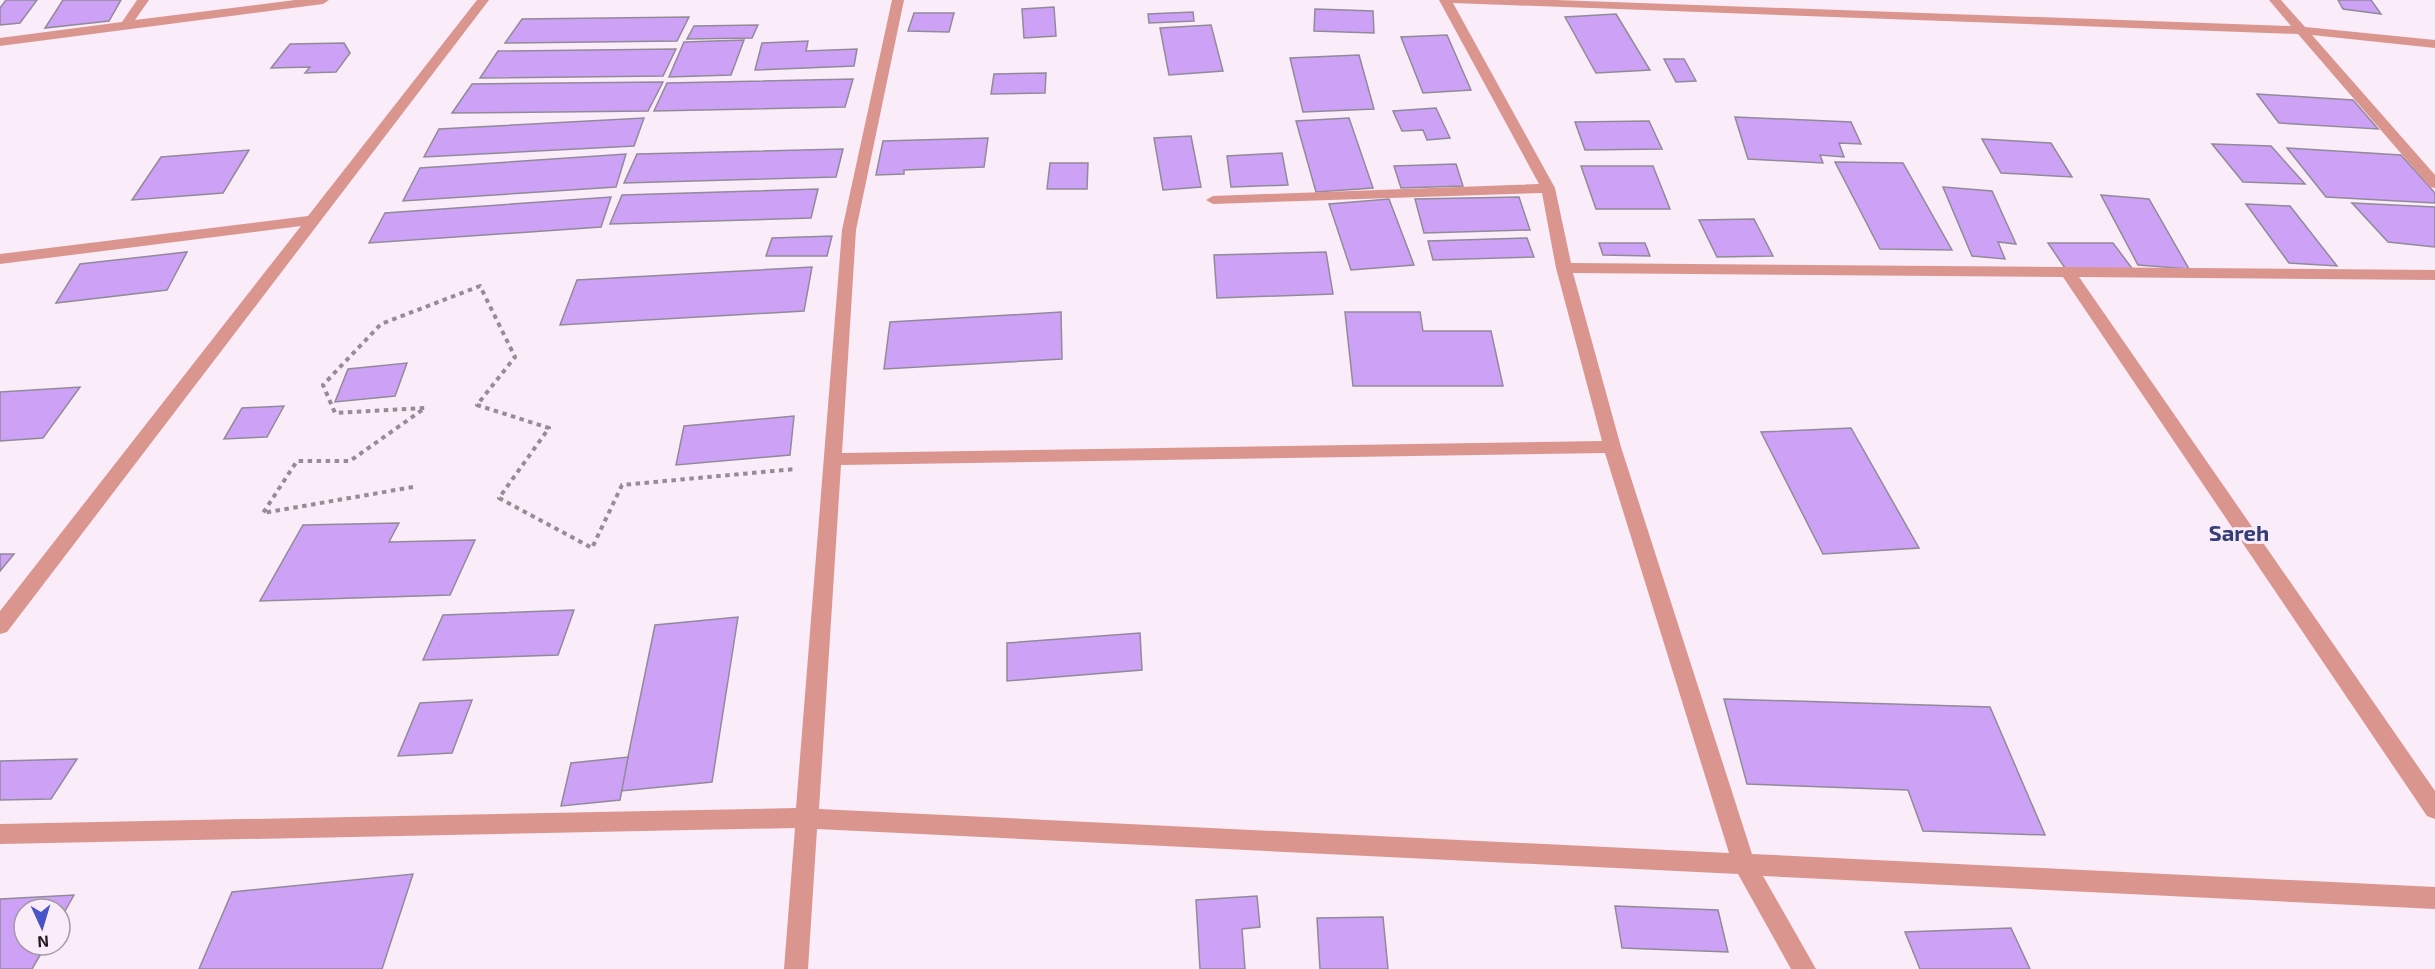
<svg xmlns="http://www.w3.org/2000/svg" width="2435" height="969" font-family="'Exo 2',sans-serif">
<rect width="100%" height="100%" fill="#faecf9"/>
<g fill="#cda2f6" stroke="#918a98" stroke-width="1.5">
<polygon points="6,0 37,0 20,23 0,25 0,8"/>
<polygon points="63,0 121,0 109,21 45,28"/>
<polygon points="2338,0 2371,0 2381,14 2343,9"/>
<polygon points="1054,7 1056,36 1024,38 1022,9"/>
<polygon points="1315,9 1373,11 1374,33 1314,31"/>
<polygon points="1193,12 1194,21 1149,23 1148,14"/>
<polygon points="914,13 954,13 949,32 908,31"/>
<polygon points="1616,14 1650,70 1596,73 1565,17"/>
<polygon points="689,17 677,41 505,43 522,19"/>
<polygon points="758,25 752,38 687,39 694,26"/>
<polygon points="1211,25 1223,71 1169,75 1160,28"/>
<polygon points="1447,35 1471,90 1423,93 1401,37"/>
<polygon points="744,40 731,75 669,77 684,42"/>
<polygon points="808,41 806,51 857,49 854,66 755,70 762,43"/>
<polygon points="344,43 350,53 336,72 305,73 310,67 271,68 290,44"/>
<polygon points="676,49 663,76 480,78 498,51"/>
<polygon points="1359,55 1374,109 1303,112 1290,58"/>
<polygon points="1664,59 1684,59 1696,81 1676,82"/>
<polygon points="1046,73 1045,93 991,94 994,74"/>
<polygon points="853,79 845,107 654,111 667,83"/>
<polygon points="663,82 648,111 452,113 472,84"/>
<polygon points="2257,94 2353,100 2378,129 2279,123"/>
<polygon points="1436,108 1450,138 1427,140 1423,130 1402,131 1393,111"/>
<polygon points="1735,117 1851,122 1861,144 1839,143 1844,157 1820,155 1823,163 1748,159"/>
<polygon points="644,118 634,146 424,157 439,129"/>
<polygon points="1349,118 1373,188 1316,192 1296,121"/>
<polygon points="1649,121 1662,149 1585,150 1575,122"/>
<polygon points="1191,136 1201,187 1163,190 1154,138"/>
<polygon points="988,138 984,167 904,170 904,174 876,175 883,141"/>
<polygon points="1982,139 2051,143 2072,177 2001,173"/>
<polygon points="2212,144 2271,146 2305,184 2243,182"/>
<polygon points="2287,148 2401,155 2435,193 2435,203 2326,197"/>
<polygon points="843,149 836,177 624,183 637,154"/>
<polygon points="249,150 223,193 132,200 161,157"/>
<polygon points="1282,153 1288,185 1231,187 1227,156"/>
<polygon points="626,154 616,187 403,201 420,168"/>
<polygon points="1835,162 1903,163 1952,250 1880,249"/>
<polygon points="1050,163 1088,163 1087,189 1047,189"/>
<polygon points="1456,164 1463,186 1401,188 1394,166"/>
<polygon points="1581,166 1653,166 1670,209 1596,209"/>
<polygon points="1943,187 1992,191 2016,244 1998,242 2005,259 1972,256"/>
<polygon points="818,189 811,218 610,224 622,195"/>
<polygon points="2101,195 2149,199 2189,269 2138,265"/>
<polygon points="611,197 601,227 369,243 385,213"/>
<polygon points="1519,197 1530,230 1424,233 1415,199"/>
<polygon points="1389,199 1414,265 1351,270 1329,204"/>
<polygon points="2352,203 2435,207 2435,247 2388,242"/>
<polygon points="2246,204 2290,206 2337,266 2289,263"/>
<polygon points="1754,219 1773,256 1717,257 1699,220"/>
<polygon points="832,236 827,256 766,256 772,238"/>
<polygon points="1527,238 1534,257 1433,260 1428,241"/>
<polygon points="1599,243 1645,243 1650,256 1603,255"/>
<polygon points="2048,243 2113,243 2134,271 2067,271"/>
<polygon points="187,252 167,290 56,303 80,264"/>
<polygon points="1326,252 1333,294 1217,298 1214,255"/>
<polygon points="812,267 804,311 560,325 577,280"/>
<polygon points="1061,312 1062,359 884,369 890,322"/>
<polygon points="1345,312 1420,312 1423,331 1491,331 1503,386 1353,386"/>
<polygon points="407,363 395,396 335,402 348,369"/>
<polygon points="80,387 43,438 0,441 0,392"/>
<polygon points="284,406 267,437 224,439 242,408"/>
<polygon points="794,416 790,455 676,465 684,426"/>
<polygon points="1851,428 1919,548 1823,554 1761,432"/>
<polygon points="399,523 389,542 475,540 450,595 260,601 303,525"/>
<polygon points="0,554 14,554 0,571"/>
<polygon points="574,610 558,655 423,660 443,615"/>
<polygon points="738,617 712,782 621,791 655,625"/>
<polygon points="1140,633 1142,670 1007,681 1007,643"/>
<polygon points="1724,699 1990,707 2045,835 1923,831 1908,790 1747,784"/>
<polygon points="472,700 452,753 398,756 420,703"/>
<polygon points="628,757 620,800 561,806 571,763"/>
<polygon points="77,759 51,799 0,800 0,761"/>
<polygon points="413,874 382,969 199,969 232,892"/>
<polygon points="74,895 60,920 60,909 24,909 24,945 46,945 32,969 0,969 0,899"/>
<polygon points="1257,896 1260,927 1242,929 1245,969 1200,969 1196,900"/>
<polygon points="1615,906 1718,910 1728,952 1622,948"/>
<polygon points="1383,917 1388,969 1320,969 1317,918"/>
<polygon points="2011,928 2030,969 1920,969 1905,932"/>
</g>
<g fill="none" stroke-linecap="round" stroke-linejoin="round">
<polyline stroke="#958c95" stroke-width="4" stroke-dasharray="4.5 4.5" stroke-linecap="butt" points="413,487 263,513 297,461 350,461 425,408 335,413 323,385 381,324 480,286 515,357 477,405 549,428 499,498 592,548 622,485 795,469"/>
<g fill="#da968e" fill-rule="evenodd">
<polygon points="137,0 149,0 135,20 295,0 329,0 323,4 0,46 0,38 122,22"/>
<polygon points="477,0 489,0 7,632 0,634 0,611 301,226 0,264 0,254 308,216"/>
<path d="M892,0H904L856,230L842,453L1602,441L1556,268L1542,193L1213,204L1206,200L1213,196L1539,184L1439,0H1556L2291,26L2269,0H2281L2305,27L2435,40V48L2312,35L2435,175V188L2430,187L2298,34L1453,3L1555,188L1571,263L2435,270V280L2079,277L2435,791V819L2427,816L2063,277L1573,273L1621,447L1752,854L2435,887V909L1763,876L1816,969H1791L1738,874L817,829L808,969H784L795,828L0,844V824L796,808L842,230ZM1605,453L1729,853L819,809L841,465Z"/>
</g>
</g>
<g text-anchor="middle" stroke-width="6" stroke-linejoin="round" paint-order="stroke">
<g font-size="22" font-weight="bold" fill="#333d77" stroke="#faecf9">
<text x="2239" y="541">Sareh</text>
</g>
</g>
<g transform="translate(42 927) rotate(176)"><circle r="28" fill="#faecf9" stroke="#a399a3" stroke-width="1.5"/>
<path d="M0-4.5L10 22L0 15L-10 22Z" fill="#4854c9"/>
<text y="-9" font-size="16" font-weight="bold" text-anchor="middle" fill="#211c21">N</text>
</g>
</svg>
